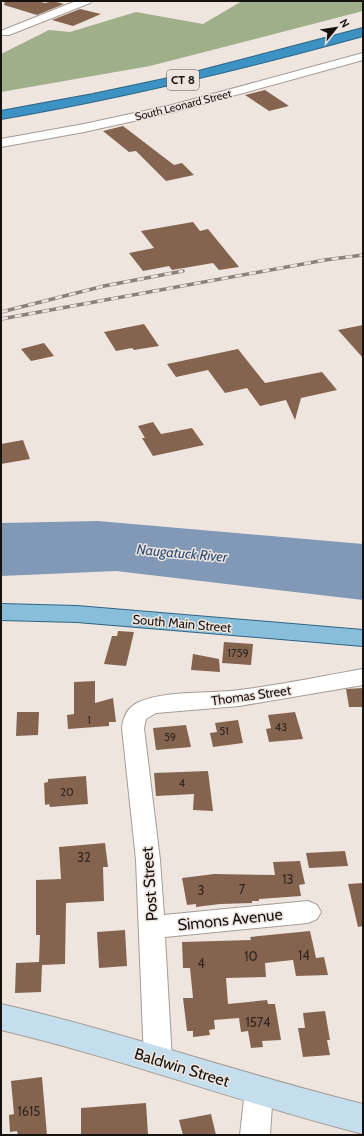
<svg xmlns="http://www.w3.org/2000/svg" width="364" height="1136" font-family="Cabin,sans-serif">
<rect width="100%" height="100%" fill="#efe5df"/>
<polygon fill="#9faf8a" points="242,1 363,1 363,11 150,66 1,92 1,54 49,30 70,32 136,12 203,24"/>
<polygon fill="#8198b7" points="98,521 363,544 363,600 116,571 1,576 1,523"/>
<g fill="#85644f">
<polygon points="5,1 37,1 45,3 53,1 64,4 37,15 4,5"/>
<polygon points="80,9 101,14 73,26 52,20"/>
<polygon points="265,90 289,106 269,111 245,95"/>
<polygon points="123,126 174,165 182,163 194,175 166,181 136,151 129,152 103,131"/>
<polygon points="193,222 200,231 208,229 239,267 219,270 213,263 172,270 169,266 143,271 129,253 154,248 141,231"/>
<polygon points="144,324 159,346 134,350 132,348 116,351 104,332"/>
<polygon points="363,325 363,358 338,330"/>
<polygon points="44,343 54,356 31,361 21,349"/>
<polygon points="238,349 265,383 322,372 337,390 301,398 295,420 286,400 260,406 247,388 225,393 208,370 176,377 167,364"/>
<polygon points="153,422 161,434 192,428 204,445 153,456 142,438 145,438 138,426"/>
<polygon points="23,440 30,459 1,464 1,444"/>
<polygon points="118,631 134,632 126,666 104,664 112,636 117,636"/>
<polygon points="224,642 253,644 251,665 222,663"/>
<polygon points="193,654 219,659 220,672 191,670"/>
<polygon points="95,681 95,703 113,698 116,722 109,722 109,726 68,729 67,715 74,714 74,682"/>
<polygon points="363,688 363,707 349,707 346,689"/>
<polygon points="17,712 39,712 38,735 16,736"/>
<polygon points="295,712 303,739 269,742 266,729 271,728 268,715"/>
<polygon points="238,720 243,743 213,747 210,733 217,732 215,723"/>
<polygon points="186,725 191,747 156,750 153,728"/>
<polygon points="208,771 213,811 193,810 194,794 156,796 154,773"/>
<polygon points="86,776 88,804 50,807 49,804 45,805 44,783 48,782 48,779"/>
<polygon points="105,843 108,867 103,867 104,901 66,903 65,964 42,965 41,992 15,993 16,963 39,962 40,935 36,935 36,880 61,879 59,847"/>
<polygon points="345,851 348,866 309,868 306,853"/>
<polygon points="300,861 305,884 299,885 301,896 259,899 259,901 252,901 252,903 220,904 196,907 196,904 187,905 182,878 214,874 275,875 273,862"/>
<polygon points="363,883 363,926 358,927 348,884"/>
<polygon points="125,930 127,966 99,968 97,932"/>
<polygon points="310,931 316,958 324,957 328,975 296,976 293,960 265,963 266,977 226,978 228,1004 267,1000 268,1004 275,1004 281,1040 262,1041 263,1047 251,1048 248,1031 241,1032 239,1018 214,1020 215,1029 209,1030 210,1035 193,1037 193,1031 187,1031 183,998 193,998 190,968 183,968 182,942 251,940 250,937"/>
<polygon points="325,1011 330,1040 327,1040 330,1055 303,1057 298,1028 305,1028 303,1013"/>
<polygon points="42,1077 47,1135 18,1135 17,1131 10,1132 9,1115 14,1114 11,1081"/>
<polygon points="146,1103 148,1135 81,1135 81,1108"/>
<polygon points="211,1114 216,1135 183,1135 179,1120"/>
</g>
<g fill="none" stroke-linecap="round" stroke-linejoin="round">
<g stroke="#a59c96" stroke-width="2">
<g id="street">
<polygon points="76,1 91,1 90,3 9,35 1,35 1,31"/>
<polygon points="363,53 363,60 174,112 84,132 1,147 1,139 84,124 172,105"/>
<path d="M363,669V685L239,706L156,713L146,719L144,728L160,860L164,915L308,901L317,905L321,912L317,919L308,923L165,937L172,1060L168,1069L158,1073L148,1069L144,1060L136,860L122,728C123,718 127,708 137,703C163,690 210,694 239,690C281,685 322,676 363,669Z"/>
<polygon points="259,1077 269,1081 273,1090 270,1135 240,1135 245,1090 249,1081"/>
</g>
</g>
<g stroke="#a59c96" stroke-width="2">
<path id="secondary" d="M1,1004C123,1032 241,1074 363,1104V1134C241,1103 123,1059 1,1030Z"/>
</g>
<g stroke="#2e6584" stroke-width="2">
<polygon id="primary" points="1,604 77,606 363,630 363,646 77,622 1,620"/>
</g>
<g stroke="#2e6584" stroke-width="2">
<path id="highway" d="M363,28V36C243,69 123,98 1,119V111L93,94L183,75Z"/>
</g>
<use href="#street" fill="#fff" fill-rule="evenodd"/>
<use href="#secondary" fill="#c4deed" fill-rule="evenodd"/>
<use href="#primary" fill="#89bedb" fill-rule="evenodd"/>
<use href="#highway" fill="#3b92c3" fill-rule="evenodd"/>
<g stroke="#88817d" stroke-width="3.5">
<g id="rail">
<polyline points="1,312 104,286 183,271"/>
<polyline points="1,319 325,260 363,255"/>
</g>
</g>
<use href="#rail" stroke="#efe5df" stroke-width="2.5" stroke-dasharray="7" stroke-linecap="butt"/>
</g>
<g text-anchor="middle" stroke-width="3" stroke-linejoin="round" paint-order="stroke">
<g font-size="11" fill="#161210" stroke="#efe5df">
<text transform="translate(183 105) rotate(-14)" y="4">South Leonard Street</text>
</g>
<g font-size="11" fill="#322620">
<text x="238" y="657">1759</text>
<text x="89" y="724">1</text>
<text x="281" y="731">43</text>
<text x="224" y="735">51</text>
<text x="170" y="741">59</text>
<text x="182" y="787">4</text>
<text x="67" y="796">20</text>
</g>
<rect fill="#efe5df" stroke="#57514e" stroke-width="1" x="167" y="70" width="32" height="20" rx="3"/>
<g font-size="12" font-weight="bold" fill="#161210">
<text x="183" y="84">CT 8</text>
</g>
<g font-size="13" fill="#161210" stroke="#efe5df">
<text transform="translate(182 623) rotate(5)" y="5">South Main Street</text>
<text transform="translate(251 695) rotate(-8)" y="5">Thomas Street</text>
</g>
<g font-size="13" fill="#322620">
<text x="84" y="862">32</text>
<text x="288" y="884">13</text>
<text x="242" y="894">7</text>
<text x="201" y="895">3</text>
<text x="304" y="960">14</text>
<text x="251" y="961">10</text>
<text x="201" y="968">4</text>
<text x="258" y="1027">1574</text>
<text x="29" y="1116">1615</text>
</g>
<g font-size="14" font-style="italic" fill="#2a4c77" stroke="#efe5df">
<text transform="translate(182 553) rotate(5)" y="5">Naugatuck River</text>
</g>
<g font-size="16" fill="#161210" stroke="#efe5df">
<text transform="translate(149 884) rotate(-94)" y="6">Post Street</text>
<text transform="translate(230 919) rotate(-6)" y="6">Simons Avenue</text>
<text transform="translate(182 1067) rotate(17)" y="6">Baldwin Street</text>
</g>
</g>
<rect width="364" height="1136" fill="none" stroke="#161210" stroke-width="4"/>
<g transform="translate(336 28) rotate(60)" stroke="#efe5df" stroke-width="3" paint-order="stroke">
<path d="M0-3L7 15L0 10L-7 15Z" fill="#161210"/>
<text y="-6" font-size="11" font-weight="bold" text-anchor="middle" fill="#161210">N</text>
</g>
</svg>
